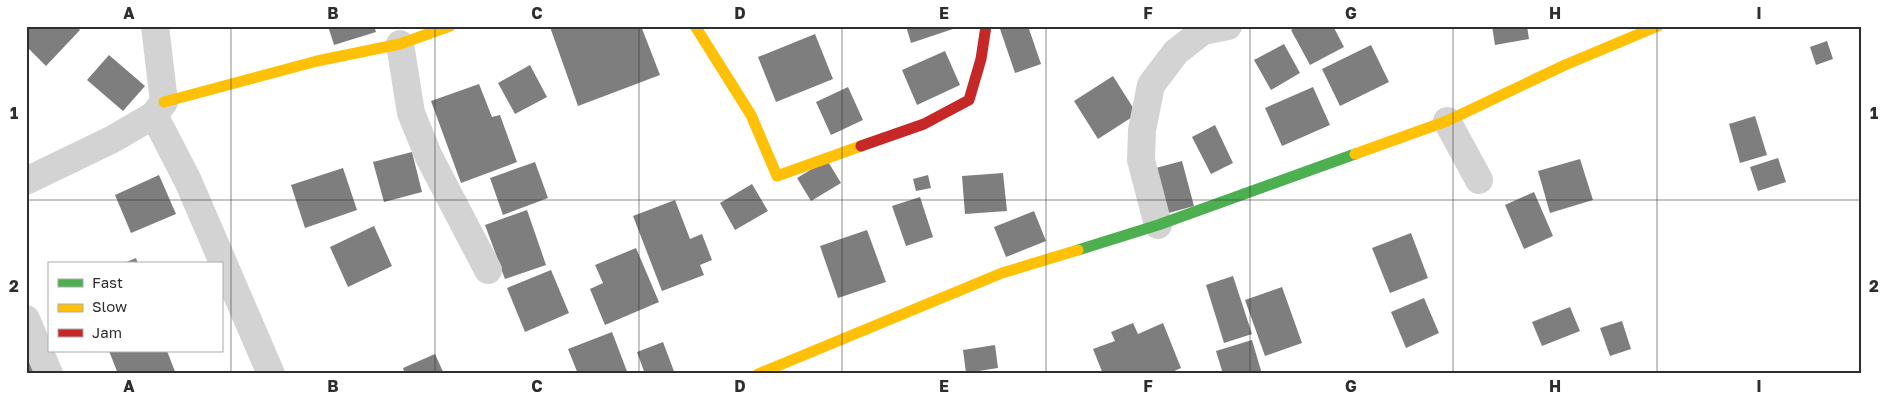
<svg xmlns="http://www.w3.org/2000/svg" width="1888" height="400" font-family="'Golos Text',sans-serif">
<rect width="100%" height="100%" fill="#fff"/>
<g fill="#7e7e7e">
<polygon points="26,26 76,26 80,30 46,66 26,46"/>
<polygon points="328,26 374,26 376,32 334,45"/>
<polygon points="554,26 641,26 660,75 578,106 550,27"/>
<polygon points="906,26 955,26 956,28 911,43"/>
<polygon points="999,26 1028,26 1041,64 1015,73"/>
<polygon points="1298,26 1333,26 1344,47 1310,65 1291,30"/>
<polygon points="1492,26 1527,26 1529,39 1495,45"/>
<polygon points="815,34 833,79 776,102 758,57"/>
<polygon points="1827,41 1833,59 1816,65 1810,47"/>
<polygon points="1284,44 1300,73 1271,90 1254,60"/>
<polygon points="1371,45 1389,82 1340,106 1322,69"/>
<polygon points="945,51 960,85 917,105 902,70"/>
<polygon points="109,55 145,86 123,111 87,80"/>
<polygon points="530,65 547,97 515,114 498,83"/>
<polygon points="1113,76 1137,114 1098,139 1074,101"/>
<polygon points="479,84 492,117 500,115 517,162 461,183 431,101"/>
<polygon points="848,87 863,120 831,135 816,102"/>
<polygon points="1313,87 1330,125 1282,146 1265,108"/>
<polygon points="1755,116 1767,155 1740,163 1729,124"/>
<polygon points="1215,125 1233,163 1211,174 1192,137"/>
<polygon points="412,152 422,192 384,202 373,162"/>
<polygon points="1778,158 1786,182 1758,191 1750,167"/>
<polygon points="1580,159 1593,200 1550,213 1538,171"/>
<polygon points="827,160 841,183 811,201 797,178"/>
<polygon points="1182,161 1194,206 1165,214 1152,169"/>
<polygon points="535,162 548,198 503,215 490,178"/>
<polygon points="343,168 357,210 305,228 291,185"/>
<polygon points="1003,173 1007,211 965,214 962,176"/>
<polygon points="159,175 176,214 131,233 115,195"/>
<polygon points="928,175 931,188 916,191 913,179"/>
<polygon points="752,184 768,211 735,230 720,203"/>
<polygon points="1534,192 1553,236 1524,249 1505,205"/>
<polygon points="920,197 933,237 906,246 892,206"/>
<polygon points="675,200 690,239 702,234 712,260 700,265 704,275 662,291 633,216"/>
<polygon points="527,210 546,265 505,279 485,225"/>
<polygon points="1034,211 1046,241 1006,257 994,227"/>
<polygon points="374,226 392,266 348,287 330,247"/>
<polygon points="867,230 886,282 838,298 820,246"/>
<polygon points="1411,233 1428,278 1390,293 1372,248"/>
<polygon points="636,248 659,302 605,325 590,289 603,283 595,265"/>
<polygon points="136,258 138,264 122,264"/>
<polygon points="551,270 569,313 525,332 507,288"/>
<polygon points="1233,276 1252,334 1224,343 1206,285"/>
<polygon points="1282,287 1302,343 1265,356 1245,300"/>
<polygon points="1424,298 1439,333 1406,348 1391,312"/>
<polygon points="1570,307 1580,331 1542,346 1532,322"/>
<polygon points="1622,321 1631,349 1610,356 1600,328"/>
<polygon points="1133,323 1138,334 1163,323 1181,368 1168,374 1103,374 1093,349 1115,341 1111,332"/>
<polygon points="612,332 628,374 578,374 568,349"/>
<polygon points="1252,340 1262,374 1223,374 1216,351"/>
<polygon points="663,342 675,374 645,374 637,352"/>
<polygon points="995,345 998,368 966,373 963,350"/>
<polygon points="26,349 36,374 26,374"/>
<polygon points="109,351 167,351 176,374 118,374"/>
<polygon points="435,354 444,374 405,374 403,368"/>
</g>
<g fill="none" stroke-linecap="round" stroke-linejoin="round">
<g stroke="#d3d3d3" stroke-width="28">
<polyline points="400,44 411,113 429,157 488,270"/>
<polyline points="154,115 188,181 271,374"/>
<polyline points="1447,121 1479,180"/>
<polyline points="26,181 113,139 154,115 164,102 155,26"/>
<polyline points="1158,225 1141,160 1142,130 1151,85 1176,52 1203,31 1228,26"/>
<polyline points="26,319 49,374"/>
</g>
<polyline stroke="#4caf50" stroke-width="11" points="1078,250 1158,225 1355,154"/>
<g stroke="#ffc107" stroke-width="11">
<polyline points="695,26 751,115 777,176 861,146"/>
<polyline points="164,102 317,61 400,44 450,26"/>
<polyline points="1355,154 1447,121 1565,65 1658,26"/>
<polyline points="758,374 1002,273 1078,250"/>
</g>
<polyline stroke="#c62828" stroke-width="11" points="861,146 924,124 969,100 981,59 986,26"/>
</g>
<path fill="none" stroke="#2e2e2e" stroke-width="1" stroke-opacity="0.55" d="M231,26V374M435,26V374M639,26V374M842,26V374M1046,26V374M1250,26V374M1453,26V374M1657,26V374M26,200H1862"/>
<rect width="1888" height="400" fill="none" stroke="#ffffff" stroke-width="55"/>
<rect x="48" y="262" width="175" height="90" fill="#ffffff" stroke="#ababab"/>
<rect x="58" y="279" width="25" height="8" fill="#4caf50" stroke="#ababab"/>
<text x="92" y="288" font-size="15" fill="#2e2e2e">Fast</text>
<rect x="58" y="304" width="25" height="8" fill="#ffc107" stroke="#ababab"/>
<text x="92" y="312" font-size="15" fill="#2e2e2e">Slow</text>
<rect x="58" y="329" width="25" height="8" fill="#c62828" stroke="#ababab"/>
<text x="92" y="338" font-size="15" fill="#2e2e2e">Jam</text>
<rect x="28" y="28" width="1832" height="344" fill="none" stroke="#2e2e2e" stroke-width="2"/>
<g font-size="16" text-anchor="middle" font-weight="bold" fill="#2e2e2e">
<text x="129" y="19">A</text>
<text x="333" y="19">B</text>
<text x="537" y="19">C</text>
<text x="740" y="19">D</text>
<text x="944" y="19">E</text>
<text x="1148" y="19">F</text>
<text x="1351" y="19">G</text>
<text x="1555" y="19">H</text>
<text x="1759" y="19">I</text>
<text x="14" y="119">1</text>
<text x="1874" y="119">1</text>
<text x="14" y="292">2</text>
<text x="1874" y="292">2</text>
<text x="129" y="392">A</text>
<text x="333" y="392">B</text>
<text x="537" y="392">C</text>
<text x="740" y="392">D</text>
<text x="944" y="392">E</text>
<text x="1148" y="392">F</text>
<text x="1351" y="392">G</text>
<text x="1555" y="392">H</text>
<text x="1759" y="392">I</text>
</g>
</svg>
